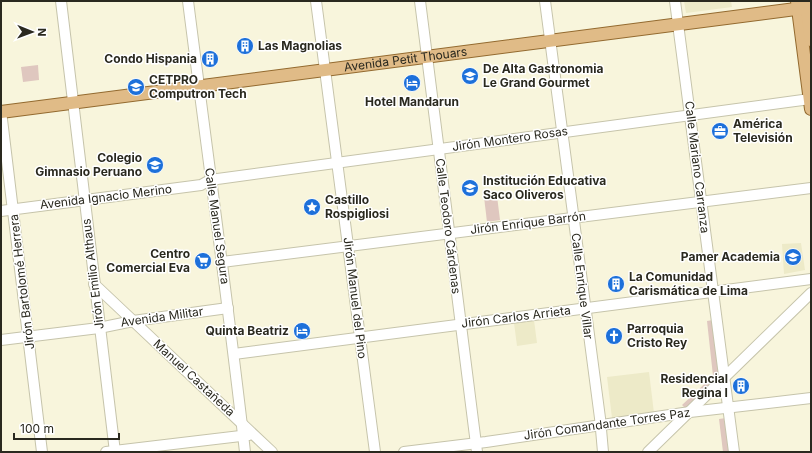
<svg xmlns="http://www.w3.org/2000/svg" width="812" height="453" font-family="Inter,sans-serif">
<rect width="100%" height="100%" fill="#f8f5dc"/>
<g fill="#edeac8">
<polygon points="684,1 731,1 732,7 686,13"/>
<polygon points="801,243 805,270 784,274 782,244"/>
<polygon points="534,320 537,343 517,346 514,323"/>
<polygon points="649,372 654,413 612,418 607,377"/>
</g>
<g fill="#dfc7bf">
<polygon points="38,65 39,80 23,82 21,67"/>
<polygon points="497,196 500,220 487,222 484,197"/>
<polygon points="713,320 719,375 686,409 682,405 713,376 707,321"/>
<polygon points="726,418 730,452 723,452 719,419"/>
</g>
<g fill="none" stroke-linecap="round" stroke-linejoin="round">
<g stroke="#c6c4ab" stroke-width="12">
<g id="minor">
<polyline points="61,1 115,452"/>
<path d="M188,1C207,151 228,302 245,452"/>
<polyline points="316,1 375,452"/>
<polyline points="420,1 477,452"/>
<polyline points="545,1 600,418 603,452"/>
<polyline points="675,1 734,452"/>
<polyline points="1,111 42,452"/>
<polyline points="1,211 201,185 210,180 810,99"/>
<polyline points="222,262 811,188"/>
<polyline points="94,284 272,452"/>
<polyline points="1,340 99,328 133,321 228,308"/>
<polyline points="234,354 811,279"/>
<polyline points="106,452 249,435"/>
<polyline points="404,452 486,442 690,412 811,398"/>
<polyline points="648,452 811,293"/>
</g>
</g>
<g stroke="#936a2f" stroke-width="14">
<g id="major">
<polyline points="797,1 811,109"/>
<polyline points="806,1 811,40"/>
<path id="s1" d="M1,112L811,7"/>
</g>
</g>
<use href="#minor" stroke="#fff" stroke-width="10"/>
<use href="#major" stroke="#e0bb87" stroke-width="12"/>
</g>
<defs>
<g id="building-disc" transform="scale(0.9)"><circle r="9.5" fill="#1d70da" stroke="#fff"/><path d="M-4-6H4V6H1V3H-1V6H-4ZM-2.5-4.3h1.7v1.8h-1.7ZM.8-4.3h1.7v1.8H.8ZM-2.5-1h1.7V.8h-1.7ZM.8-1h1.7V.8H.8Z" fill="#fff"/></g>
<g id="school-disc" transform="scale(0.9)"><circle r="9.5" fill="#1d70da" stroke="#fff"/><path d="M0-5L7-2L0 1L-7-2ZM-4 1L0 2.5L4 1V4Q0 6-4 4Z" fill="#fff"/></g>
<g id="hotel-disc" transform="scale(0.9)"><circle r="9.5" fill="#1d70da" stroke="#fff"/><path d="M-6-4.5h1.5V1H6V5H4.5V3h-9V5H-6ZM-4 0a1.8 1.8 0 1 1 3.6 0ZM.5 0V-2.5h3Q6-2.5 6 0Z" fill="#fff"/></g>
<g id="university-disc" transform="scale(0.9)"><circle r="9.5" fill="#1d70da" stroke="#fff"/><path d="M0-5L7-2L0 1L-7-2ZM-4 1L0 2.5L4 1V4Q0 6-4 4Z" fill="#fff"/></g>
<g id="office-disc" transform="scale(0.9)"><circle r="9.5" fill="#1d70da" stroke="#fff"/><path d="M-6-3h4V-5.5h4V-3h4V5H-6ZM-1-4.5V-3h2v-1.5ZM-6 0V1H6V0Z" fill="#fff"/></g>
<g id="sight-disc" transform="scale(0.9)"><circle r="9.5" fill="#1d70da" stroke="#fff"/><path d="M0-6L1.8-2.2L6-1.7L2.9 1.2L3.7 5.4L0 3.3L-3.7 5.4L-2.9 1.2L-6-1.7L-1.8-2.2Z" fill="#fff"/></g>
<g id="supermarket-disc" transform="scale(0.9)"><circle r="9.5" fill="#1d70da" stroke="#fff"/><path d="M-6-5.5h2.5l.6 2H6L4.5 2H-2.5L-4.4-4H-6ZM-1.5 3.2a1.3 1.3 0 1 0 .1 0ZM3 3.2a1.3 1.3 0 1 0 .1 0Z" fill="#fff"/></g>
<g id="church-disc" transform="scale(0.9)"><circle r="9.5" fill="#1d70da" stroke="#fff"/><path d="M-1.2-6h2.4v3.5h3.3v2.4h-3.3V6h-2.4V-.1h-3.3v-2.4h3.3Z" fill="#fff"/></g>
</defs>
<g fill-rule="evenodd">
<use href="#building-disc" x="245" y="46"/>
<use href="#building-disc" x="210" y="59"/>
<use href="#school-disc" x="470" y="76"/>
<use href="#hotel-disc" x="412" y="83"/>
<use href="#university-disc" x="136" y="87"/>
<use href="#office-disc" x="720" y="131"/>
<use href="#school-disc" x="155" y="165"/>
<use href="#school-disc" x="470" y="188"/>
<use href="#sight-disc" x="312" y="207"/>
<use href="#school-disc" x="793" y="257"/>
<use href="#supermarket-disc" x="203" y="261"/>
<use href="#building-disc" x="616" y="284"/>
<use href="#hotel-disc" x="302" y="331"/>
<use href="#church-disc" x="614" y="336"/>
<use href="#building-disc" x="741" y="386"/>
</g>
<g text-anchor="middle" stroke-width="3" stroke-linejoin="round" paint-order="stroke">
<g font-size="12" font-weight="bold" fill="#2a291f" stroke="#fff" text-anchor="start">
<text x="258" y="50">Las Magnolias</text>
<text x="197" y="63" text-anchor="end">Condo Hispania</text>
<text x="483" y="73">De Alta Gastronomia<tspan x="483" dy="14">Le Grand Gourmet</tspan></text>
<text x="149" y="84">CETPRO<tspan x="149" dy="14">Computron Tech</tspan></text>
<text x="412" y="106" text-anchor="middle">Hotel Mandarun</text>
<text x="733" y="128">América<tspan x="733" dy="14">Televisión</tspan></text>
<text x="142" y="162" text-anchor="end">Colegio<tspan x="142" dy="14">Gimnasio Peruano</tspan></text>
<text x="483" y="185">Institución Educativa<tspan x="483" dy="14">Saco Oliveros</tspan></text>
<text x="325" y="204">Castillo<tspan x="325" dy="14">Rospigliosi</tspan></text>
<text x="190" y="258" text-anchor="end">Centro<tspan x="190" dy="14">Comercial Eva</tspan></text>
<text x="780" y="261" text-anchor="end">Pamer Academia</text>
<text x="629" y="281">La Comunidad<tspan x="629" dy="14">Carismática de Lima</tspan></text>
<text x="627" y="333">Parroquia<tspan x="627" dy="14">Cristo Rey</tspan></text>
<text x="289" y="335" text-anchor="end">Quinta Beatriz</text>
<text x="728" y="383" text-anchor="end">Residencial<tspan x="728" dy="14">Regina I</tspan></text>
</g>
<g font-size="12" fill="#2a291f" stroke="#fff">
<text dy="4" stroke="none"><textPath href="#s1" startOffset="408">Avenida Petit Thouars</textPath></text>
<text transform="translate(510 139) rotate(-8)" y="4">Jirón Montero Rosas</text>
<text transform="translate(697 167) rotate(83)" y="4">Calle Mariano Carranza</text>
<text transform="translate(106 197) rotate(-7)" y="4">Avenida Ignacio Merino</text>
<text transform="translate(528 223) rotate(-7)" y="4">Jirón Enrique Barrón</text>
<text transform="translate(217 226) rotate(82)" y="4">Calle Manuel Segura</text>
<text transform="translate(448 226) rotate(83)" y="4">Calle Teodoro Cárdenas</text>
<text transform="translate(93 274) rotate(-97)" y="4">Jirón Emilio Althaus</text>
<text transform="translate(22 282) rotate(-97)" y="4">Jirón Bartolomé Herrera</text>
<text transform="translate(582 286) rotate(83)" y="4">Calle Enrique Villar</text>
<text transform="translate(355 298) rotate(83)" y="4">Jirón Manuel del Pino</text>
<text transform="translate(162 317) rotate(-8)" y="4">Avenida Militar</text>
<text transform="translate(516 317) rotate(-7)" y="4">Jirón Carlos Arrieta</text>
<text transform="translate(194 378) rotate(43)" y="4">Manuel Castañeda</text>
<text transform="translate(607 424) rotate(-8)" y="4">Jirón Comandante Torres Paz</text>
</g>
</g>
<rect width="812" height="453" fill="none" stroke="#2a291f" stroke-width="4"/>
<g transform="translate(32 32) rotate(91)" stroke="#ffffff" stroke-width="3" paint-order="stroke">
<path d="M0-3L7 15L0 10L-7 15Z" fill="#2a291f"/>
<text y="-6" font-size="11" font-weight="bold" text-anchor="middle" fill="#2a291f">N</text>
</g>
<path d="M14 433v6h105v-6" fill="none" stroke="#2a291f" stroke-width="2"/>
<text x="20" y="433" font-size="12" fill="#2a291f" stroke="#ffffff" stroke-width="3" paint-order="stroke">100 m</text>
</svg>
